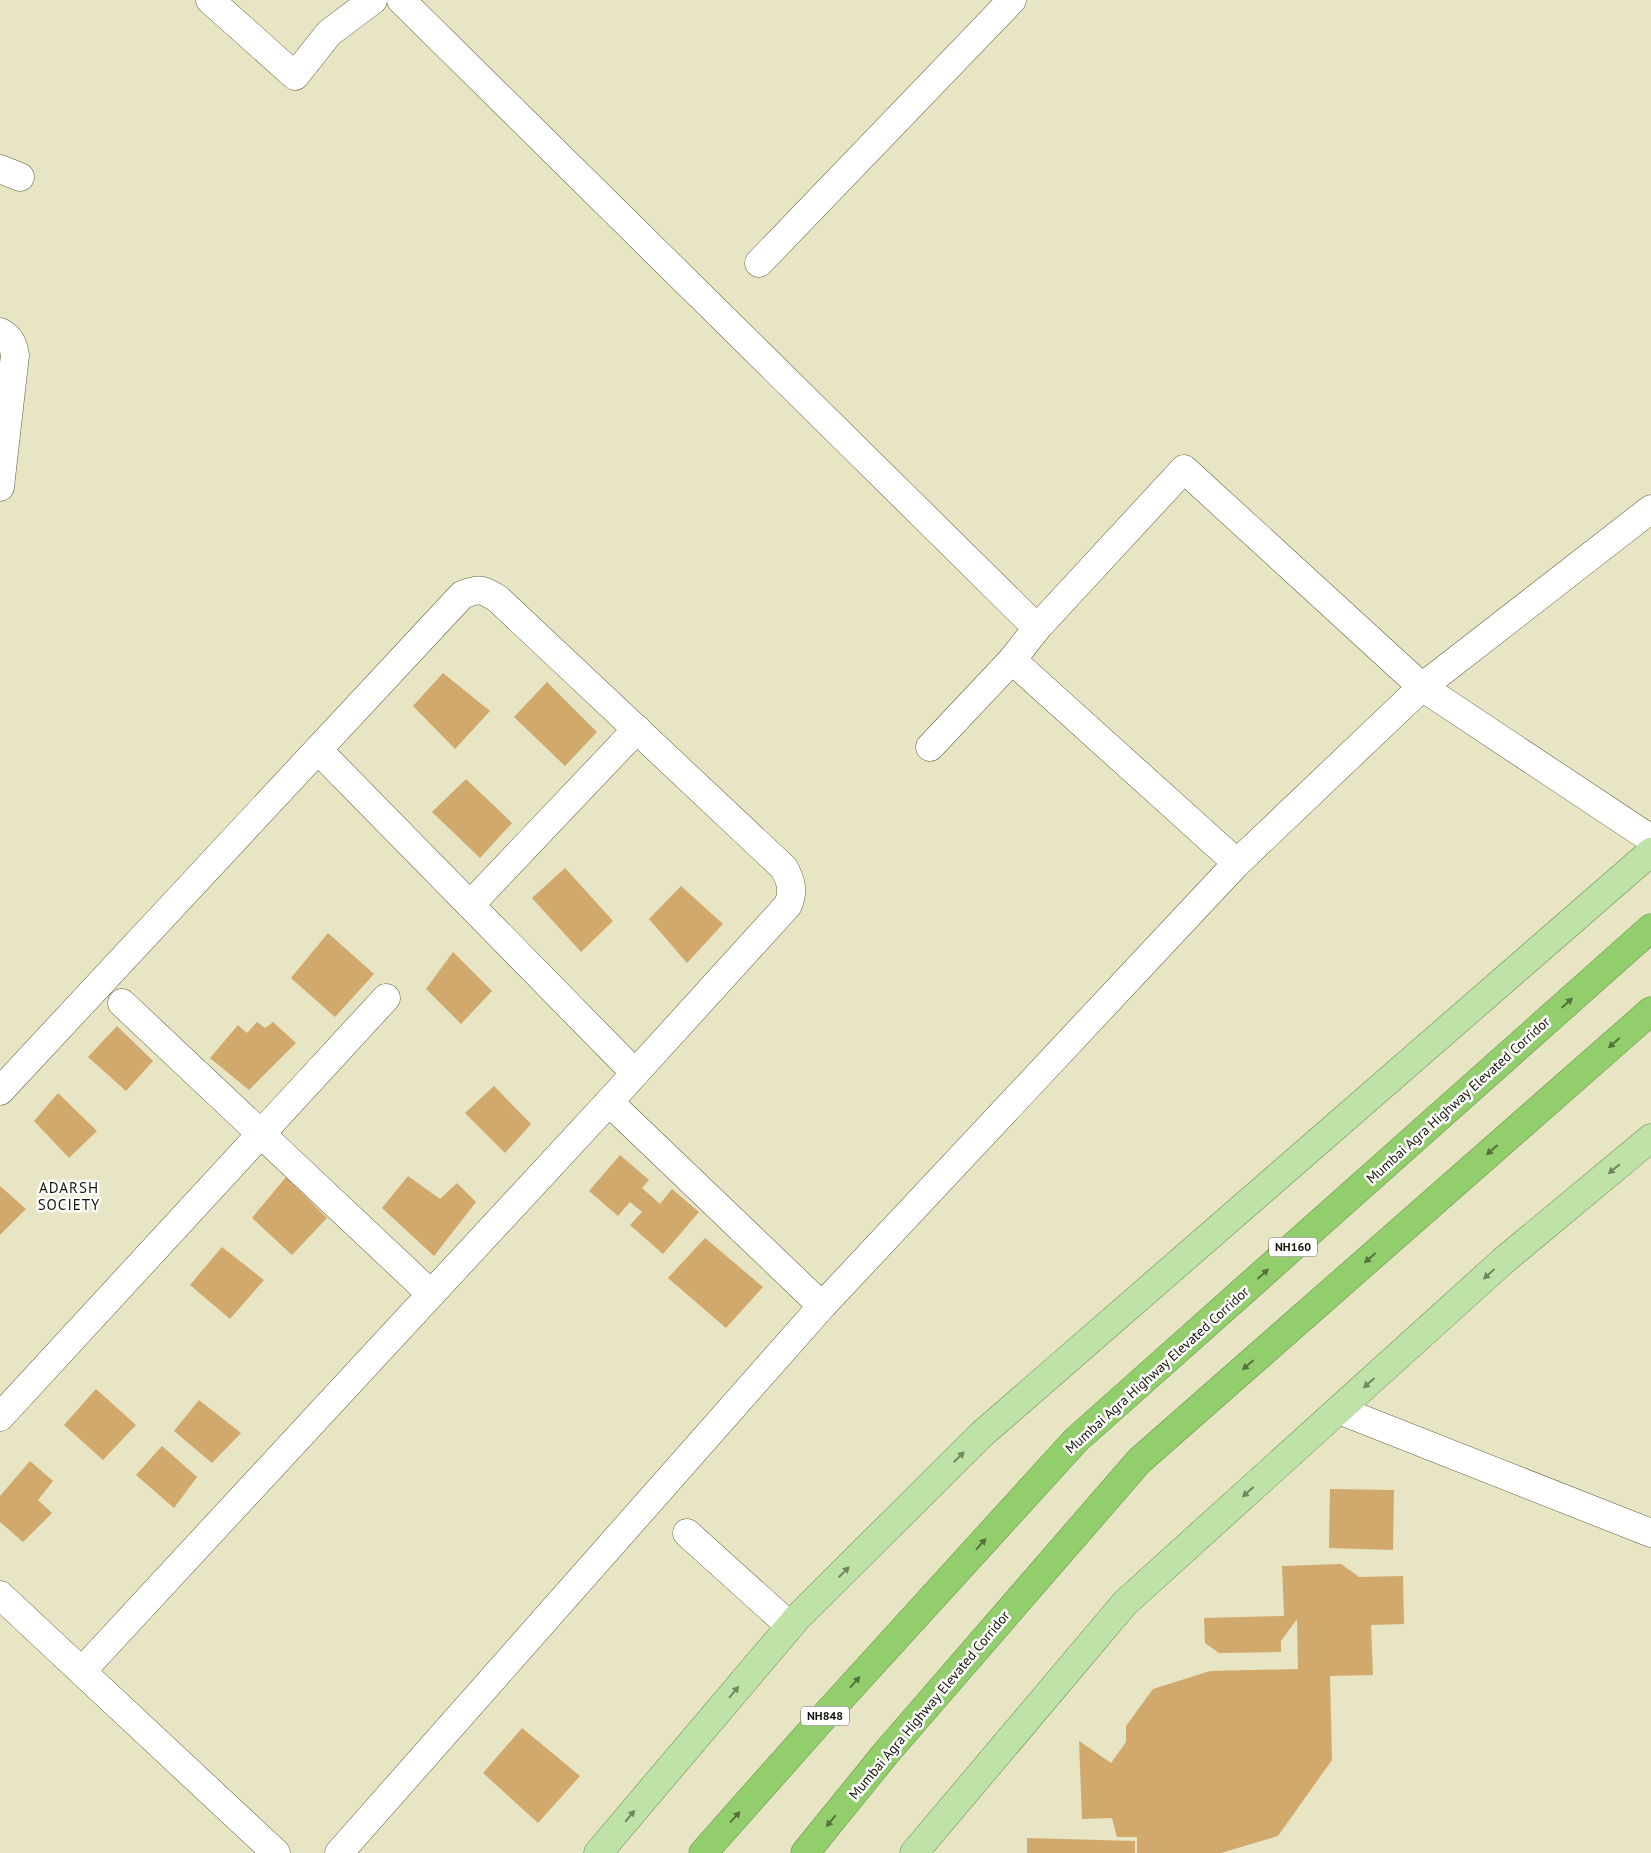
<svg xmlns="http://www.w3.org/2000/svg" width="1651" height="1853" font-family="'PT Sans',sans-serif">
<rect width="100%" height="100%" fill="#e7e5c3"/>
<g fill="#d1a96d">
<polygon points="443,673 490,711 455,749 413,706"/>
<polygon points="547,682 597,732 565,766 514,717"/>
<polygon points="466,779 512,823 480,858 432,812"/>
<polygon points="565,868 613,921 581,952 532,898"/>
<polygon points="681,886 723,924 687,963 649,919"/>
<polygon points="328,933 374,974 335,1017 291,978"/>
<polygon points="453,952 492,991 461,1024 426,989"/>
<polygon points="257,1022 265,1028 273,1022 296,1043 249,1090 210,1058 238,1025 247,1033"/>
<polygon points="117,1026 153,1061 126,1091 88,1057"/>
<polygon points="494,1086 531,1124 505,1153 465,1113"/>
<polygon points="58,1093 97,1131 69,1158 34,1121"/>
<polygon points="620,1155 649,1180 642,1188 660,1204 672,1189 699,1212 663,1254 630,1225 642,1212 630,1202 618,1216 589,1191"/>
<polygon points="408,1176 440,1199 457,1183 476,1202 434,1256 382,1208"/>
<polygon points="286,1177 327,1218 292,1255 252,1218"/>
<polygon points="0,1186 26,1209 0,1235"/>
<polygon points="705,1238 763,1287 726,1328 668,1278"/>
<polygon points="222,1247 264,1280 230,1319 190,1285"/>
<polygon points="96,1389 136,1425 103,1460 64,1425"/>
<polygon points="199,1400 241,1433 212,1463 174,1431"/>
<polygon points="162,1446 197,1477 174,1508 136,1475"/>
<polygon points="30,1461 53,1481 38,1500 52,1513 23,1542 0,1522 0,1496"/>
<polygon points="1330,1489 1394,1490 1393,1550 1329,1548"/>
<polygon points="1341,1564 1359,1577 1403,1576 1404,1624 1371,1625 1373,1675 1330,1676 1332,1760 1278,1836 1221,1853 1137,1853 1137,1837 1117,1837 1112,1818 1082,1819 1079,1741 1111,1763 1126,1742 1126,1726 1153,1689 1210,1671 1298,1669 1297,1619 1281,1641 1281,1652 1219,1653 1205,1643 1204,1618 1284,1616 1282,1566"/>
<polygon points="522,1728 580,1776 538,1823 483,1773"/>
<polygon points="1027,1838 1135,1841 1135,1853 1027,1853"/>
</g>
<g fill="none" stroke-linecap="round" stroke-linejoin="round">
<g stroke="#605e40" stroke-width="29">
<g id="minor">
<polyline points="210,0 295,76 329,33 373,0"/>
<polyline points="401,0 1037,628 1012,660 1237,863"/>
<polyline points="0,169 20,177"/>
<polyline points="759,263 1012,0"/>
<path d="M0,332C10,337 13,344 15,355L0,487"/>
<polyline points="1037,628 1184,469 1422,687 1651,839"/>
<polyline points="930,747 1012,660"/>
<polyline points="318,750 635,1073"/>
<polyline points="470,905 637,729"/>
<polyline points="122,1003 431,1294"/>
<path d="M0,1091L462,595C479,588 483,589 498,599L784,868C791,881 794,891 788,905L609,1102L82,1671"/>
<polyline points="609,1102 822,1306"/>
<polyline points="1339,1410 1651,1533"/>
<polyline points="0,1417 386,998"/>
<polyline points="687,1533 790,1626"/>
<polyline points="0,1595 276,1853"/>
<polyline points="339,1853 822,1306 1237,863 1422,687 1651,509"/>
</g>
</g>
<g stroke="#678d49" stroke-width="29">
<g id="major">
<polyline points="598,1853 797,1618 982,1434 1651,852"/>
<polyline points="914,1853 1125,1603 1503,1261 1651,1138"/>
</g>
</g>
<g stroke="#678d49" stroke-width="29">
<g id="highway">
<polyline points="703,1853 821,1720 1076,1440 1651,928"/>
<polyline points="805,1853 886,1753 1139,1461 1651,1011"/>
</g>
</g>
<use href="#minor" stroke="#fff" stroke-width="28"/>
<use href="#major" stroke="#bee2a7" stroke-width="28"/>
<use href="#highway" stroke="#93ce6c" stroke-width="28"/>
</g>
<defs><path id="oneway-solid" d="M-6-.8H1V-3.2L6.5 0L1 3.2V.8H-6Z" transform="scale(1.25)"/></defs>
<g fill="#54723a">
<use href="#oneway-solid" transform="translate(1567 1003) rotate(-42)"/>
<use href="#oneway-solid" transform="translate(1614 1043) rotate(139)"/>
<use href="#oneway-solid" transform="translate(1492 1150) rotate(139)"/>
<use href="#oneway-solid" transform="translate(1370 1258) rotate(139)"/>
<use href="#oneway-solid" transform="translate(1263 1274) rotate(-42)"/>
<use href="#oneway-solid" transform="translate(1248 1365) rotate(139)"/>
<use href="#oneway-solid" transform="translate(981 1544) rotate(-48)"/>
<use href="#oneway-solid" transform="translate(855 1682) rotate(-48)"/>
<use href="#oneway-solid" transform="translate(735 1817) rotate(-48)"/>
<use href="#oneway-solid" transform="translate(831 1821) rotate(129)"/>
</g>
<g fill="#728660">
<use href="#oneway-solid" transform="translate(1614 1169) rotate(140)"/>
<use href="#oneway-solid" transform="translate(1489 1274) rotate(138)"/>
<use href="#oneway-solid" transform="translate(1369 1383) rotate(138)"/>
<use href="#oneway-solid" transform="translate(959 1457) rotate(-45)"/>
<use href="#oneway-solid" transform="translate(1248 1492) rotate(138)"/>
<use href="#oneway-solid" transform="translate(844 1572) rotate(-45)"/>
<use href="#oneway-solid" transform="translate(734 1692) rotate(-50)"/>
<use href="#oneway-solid" transform="translate(630 1816) rotate(-50)"/>
</g>
<g text-anchor="middle" stroke-width="5" stroke-linejoin="round" paint-order="stroke">
<g fill="#fff" stroke="#5c5b53" stroke-width="1">
<rect x="1269" y="1237.5" width="48" height="19" rx="4"/>
<rect x="801" y="1706.5" width="48" height="19" rx="4"/>
</g>
<g font-size="12" font-weight="bold" fill="#161509">
<text x="1293" y="1251">NH160</text>
<text x="825" y="1720">NH848</text>
</g>
<g font-size="14" fill="#161509" stroke="#fff">
<text transform="translate(1458 1100) rotate(-42)" y="5">Mumbai Agra Highway Elevated Corridor</text>
<text transform="translate(1157 1370) rotate(-42)" y="5">Mumbai Agra Highway Elevated Corridor</text>
<text transform="translate(929 1705) rotate(-50)" y="5">Mumbai Agra Highway Elevated Corridor</text>
</g>
<g font-size="15" letter-spacing="1" fill="#161509" stroke="#fff">
<text x="69" y="1193">ADARSH<tspan x="69" dy="17">SOCIETY</tspan></text>
</g>
</g>
</svg>
